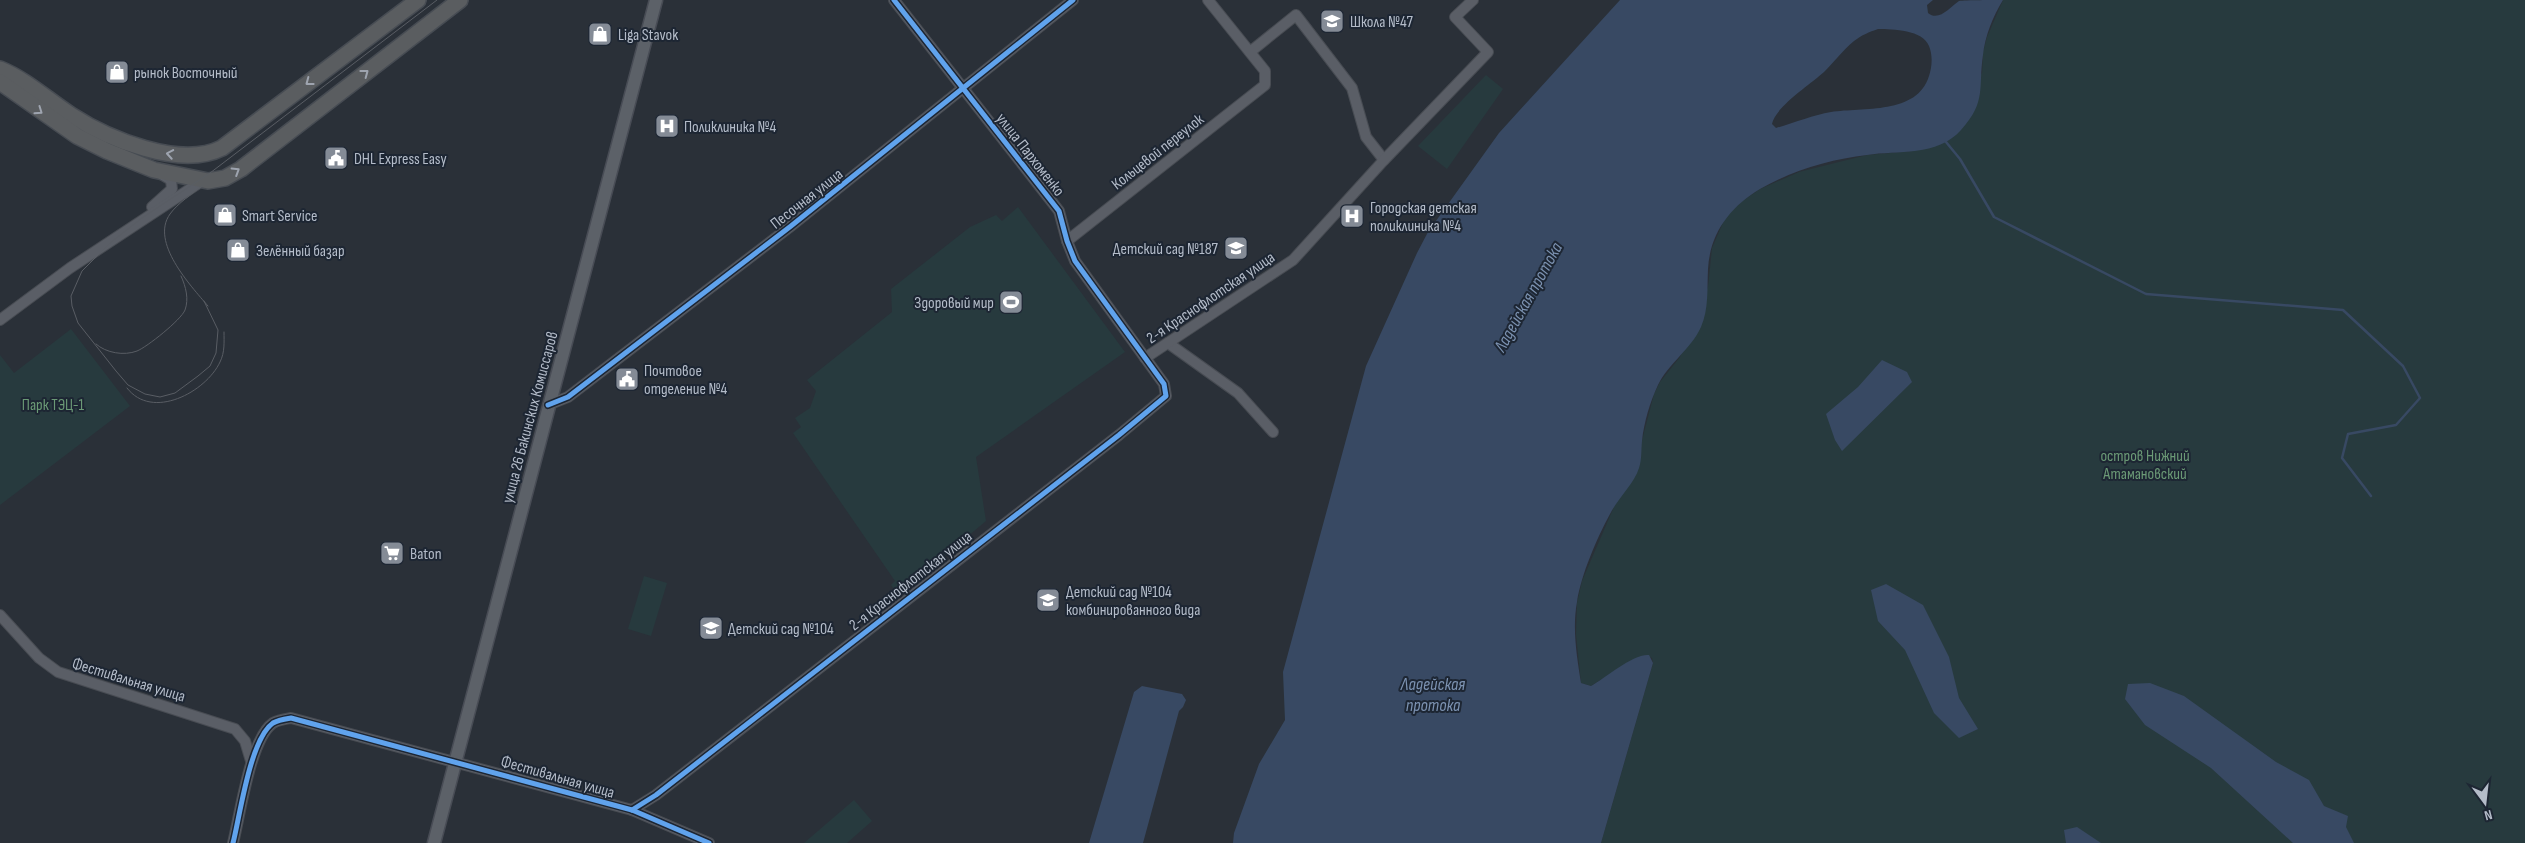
<svg xmlns="http://www.w3.org/2000/svg" width="2525" height="843" font-family="'Sofia Sans Condensed',sans-serif">
<rect width="100%" height="100%" fill="#2a3038"/>
<g fill="#273a3e">
<polygon points="2003,0 2525,0 2525,843 1601,843 1653,663 1652,658 1645,655 1629,662 1591,686 1581,683 1576,634 1577,603 1582,581 1641,444 1654,394 1660,382 1680,357 1708,287 1712,248 1725,218 1741,202 1760,189 1799,172 1867,155 1913,151 1982,73 1983,52 1987,37"/>
<polygon points="1486,75 1503,89 1447,169 1418,146"/>
<polygon points="1018,207 1125,352 976,457 986,521 898,595 891,585 895,581 793,433 801,427 795,418 810,408 816,391 807,380 892,312 891,289 970,227 996,215 1002,221"/>
<polygon points="71,329 130,406 0,505 0,355 14,373"/>
<polygon points="644,576 667,583 651,636 628,629"/>
<polygon points="854,800 872,821 847,843 804,843"/>
</g>
<g fill="#384963" fill-rule="evenodd">
<path d="M1620,0H1933L1927,5L1928,13C1939,22 1950,7 1959,1C1965,0 1993,0 2003,0C1993,16 1985,36 1983,55C1978,88 1987,101 1961,130C1937,157 1898,150 1867,155C1831,159 1791,171 1760,189C1730,207 1710,233 1708,269C1707,288 1709,309 1701,327C1691,349 1669,363 1658,385C1650,402 1644,422 1642,441C1641,450 1642,459 1639,468C1634,484 1618,498 1610,514C1597,538 1581,575 1577,602C1572,629 1577,657 1581,683L1591,686C1605,678 1634,653 1649,655L1653,663L1601,843H1233L1234,833L1259,764L1285,720L1283,672L1366,366L1417,253L1428,232L1499,133ZM1878,29C1893,29 1923,30 1929,46C1933,56 1932,67 1929,76C1917,115 1863,107 1831,112C1813,115 1794,123 1776,128L1772,124C1775,107 1811,84 1824,72C1834,62 1843,50 1854,41C1862,35 1869,32 1878,29Z"/>
<polygon points="1882,360 1907,372 1912,382 1842,451 1835,440 1826,414 1858,387"/>
<polygon points="1886,584 1923,605 1949,657 1959,698 1978,729 1959,738 1934,713 1905,650 1878,621 1871,590"/>
<polygon points="2150,683 2184,696 2276,762 2309,780 2324,806 2348,816 2346,827 2354,843 2293,843 2211,768 2145,725 2125,699 2128,684"/>
<polygon points="1142,686 1182,694 1186,700 1183,707 1179,711 1143,843 1089,843 1134,692"/>
<polygon points="2077,827 2101,843 2066,843 2064,830"/>
</g>
<g fill="none" stroke-linecap="round" stroke-linejoin="round">
<polyline stroke="#384963" stroke-width="2.5" points="1946,142 1960,159 1994,217 2146,294 2343,310 2403,366 2420,398 2396,425 2348,434 2342,458 2371,496"/>
<g stroke="#484c53" stroke-width="12">
<g id="minor">
<polyline points="1250,52 1296,15 1352,88 1366,137 1384,160"/>
<polyline points="152,207 172,189 171,180 161,174"/>
<polyline points="1067,241 1265,85 1265,71 1208,0"/>
<polyline points="0,320 70,268 205,179"/>
<polyline points="1168,343 1238,393 1273,432"/>
<polyline points="1145,358 1293,260 1384,160 1488,52 1455,17 1473,0"/>
<polyline points="548,405 568,397 791,226 1073,0"/>
<polyline points="0,615 39,658 58,672 235,729 245,741 251,761"/>
<polyline points="632,810 656,795 1119,435 1166,396 1164,384 1075,261 1067,241 1059,211 894,0"/>
<path d="M233,843C240,816 250,739 273,723C278,720 285,719 291,718L632,810L709,843"/>
</g>
</g>
<g stroke="#484c55" stroke-width="15">
<polyline id="major" points="434,843 656,0"/>
</g>
<g stroke="#474c53" stroke-width="18">
<g id="highway">
<path d="M0,69C25,79 48,100 71,115C108,139 180,169 222,148L418,0"/>
<polyline points="0,82 77,136 107,151 154,170 208,181 225,178 241,169 460,0"/>
</g>
</g>
<use href="#minor" stroke="#5a5e66" stroke-width="10"/>
<use href="#major" stroke="#5c6168" stroke-width="12"/>
<use href="#highway" stroke="#5a5d60" stroke-width="15"/>
<g stroke="#595d64" stroke-width="1">
<path d="M202,186C192,194 178,203 170,214C150,242 190,285 208,306"/>
<polyline points="204,301 218,330 216,353 210,366 198,376 175,393 160,397 145,394 128,385 116,371 78,323 72,306 71,296 82,271 110,243 142,218 210,173 437,0"/>
<path d="M96,344C106,353 124,356 137,351C147,347 181,320 185,310C189,299 186,287 181,276"/>
<path d="M127,388C152,421 206,392 220,362C225,352 224,342 224,332"/>
</g>
<g stroke="#1d2633" stroke-width="8">
<g id="cycleway">
<polyline points="548,405 568,397 791,226 1073,0"/>
<polyline points="632,810 656,795 1119,435 1166,396 1164,384 1075,261 1067,241 1059,211 894,0"/>
<path d="M233,843C240,816 250,739 273,723C278,720 285,719 291,718L632,810L709,843"/>
</g>
</g>
<use href="#cycleway" stroke="#60a3ed" stroke-width="5"/>
</g>
<defs><path id="oneway-chevron" d="M-2-3.5L2.5 0L-2 3.5" fill="none" stroke-width="1.6" stroke-linecap="round" stroke-linejoin="round" transform="scale(1.25)"/></defs>
<g stroke="#9ea4af">
<use href="#oneway-chevron" transform="translate(365 73) rotate(-37)"/>
<use href="#oneway-chevron" transform="translate(309 82) rotate(143)"/>
<use href="#oneway-chevron" transform="translate(39 111) rotate(35)"/>
<use href="#oneway-chevron" transform="translate(170 154) rotate(-170)"/>
<use href="#oneway-chevron" transform="translate(236 171) rotate(-32)"/>
</g>
<defs>
<g id="school-square" transform="scale(1.25)"><rect x="-9" y="-9" width="18" height="18" rx="4" fill="#848b96" stroke="#1d2633"/><path d="M0-5L7-2L0 1L-7-2ZM-4 1L0 2.5L4 1V4Q0 6-4 4Z" fill="#fff"/></g>
<g id="shop-square" transform="scale(1.25)"><rect x="-9" y="-9" width="18" height="18" rx="4" fill="#848b96" stroke="#1d2633"/><path d="M-5-2.5h2.3a2.7 3.5 0 0 1 5.4 0H5L5.5 6h-11ZM-1.5-2.5h3a1.5 2.3 0 0 0-3 0Z" fill="#fff"/></g>
<g id="hospital-square" transform="scale(1.25)"><rect x="-9" y="-9" width="18" height="18" rx="4" fill="#848b96" stroke="#1d2633"/><path d="M-5-5h3v3.5h4V-5h3V5h-3V1.5h-4V5h-3Z" fill="#fff"/></g>
<g id="civic-square" transform="scale(1.25)"><rect x="-9" y="-9" width="18" height="18" rx="4" fill="#848b96" stroke="#1d2633"/><path d="M-.6-6.5H3V-4.5H.6V-3L4-1V1h2V6H-6V1h2V-1L-.6-3ZM-1.2 2.5V6h2.4V2.5Z" fill="#fff"/></g>
<g id="stadium-square" transform="scale(1.25)"><rect x="-9" y="-9" width="18" height="18" rx="4" fill="#848b96" stroke="#1d2633"/><path d="M0-5a6.5 5 0 1 0 0 10a6.5 5 0 1 0 0-10ZM-3.5-1.8h7v3.6h-7Z" fill="#fff"/></g>
<g id="supermarket-square" transform="scale(1.25)"><rect x="-9" y="-9" width="18" height="18" rx="4" fill="#848b96" stroke="#1d2633"/><path d="M-6-5.5h2.5l.6 2H6L4.5 2H-2.5L-4.4-4H-6ZM-1.5 3.2a1.3 1.3 0 1 0 .1 0ZM3 3.2a1.3 1.3 0 1 0 .1 0Z" fill="#fff"/></g>
</defs>
<g fill-rule="evenodd">
<use href="#school-square" x="1332" y="21"/>
<use href="#shop-square" x="600" y="34"/>
<use href="#shop-square" x="117" y="72"/>
<use href="#hospital-square" x="667" y="126"/>
<use href="#civic-square" x="336" y="158"/>
<use href="#shop-square" x="225" y="215"/>
<use href="#hospital-square" x="1352" y="216"/>
<use href="#school-square" x="1236" y="248"/>
<use href="#shop-square" x="238" y="250"/>
<use href="#stadium-square" x="1011" y="302"/>
<use href="#civic-square" x="627" y="379"/>
<use href="#supermarket-square" x="392" y="553"/>
<use href="#school-square" x="1048" y="600"/>
<use href="#school-square" x="711" y="628"/>
</g>
<g text-anchor="middle" stroke-width="4" stroke-linejoin="round" paint-order="stroke">
<g font-size="16" fill="#b4bcc9" stroke="#1d2633" text-anchor="start">
<text x="1350" y="27">Школа №47</text>
<text x="618" y="40">Liga Stavok</text>
<text x="134" y="78">рынок Восточный</text>
<text x="684" y="132">Поликлиника №4</text>
<text x="354" y="164">DHL Express Easy</text>
<text x="1370" y="213">Городская детская<tspan x="1370" dy="18">поликлиника №4</tspan></text>
<text x="242" y="221">Smart Service</text>
<text x="1218" y="254" text-anchor="end">Детский сад №187</text>
<text x="256" y="256">Зелённый базар</text>
<text x="994" y="308" text-anchor="end">Здоровый мир</text>
<text x="644" y="376">Почтовое<tspan x="644" dy="18">отделение №4</tspan></text>
<text x="410" y="559">Baton</text>
<text x="1066" y="597">Детский сад №104<tspan x="1066" dy="18">комбинированного вида</tspan></text>
<text x="728" y="634">Детский сад №104</text>
</g>
<g font-size="16" fill="#b4bcc9" stroke="#1d2633">
<text transform="translate(1157 151) rotate(-38)" y="6">Кольцевой переулок</text>
<text transform="translate(1031 154) rotate(52)" y="6">улица Пархоменко</text>
<text transform="translate(806 198) rotate(-38)" y="6">Песочная улица</text>
<text transform="translate(1210 297) rotate(-34)" y="6">2-я Краснофлотская улица</text>
<text transform="translate(529 417) rotate(-75)" y="6">улица 26 Бакинских Комиссаров</text>
<text transform="translate(910 580) rotate(-38)" y="6">2-я Краснофлотская улица</text>
<text transform="translate(129 679) rotate(17)" y="6">Фестивальная улица</text>
<text transform="translate(558 776) rotate(16)" y="6">Фестивальная улица</text>
</g>
<g font-size="16" fill="#6b9a76" stroke="#1d2633">
<text x="53" y="410">Парк ТЭЦ-1</text>
<text x="2145" y="461">остров Нижний<tspan x="2145" dy="18">Атамановский</tspan></text>
</g>
<g font-size="18" font-style="italic" fill="#7c92b1" stroke="#1d2633">
<text transform="translate(1528 297) rotate(-61)" y="6">Ладейская протока</text>
<text x="1433" y="690">Ладейская<tspan x="1433" dy="21">протока</tspan></text>
</g>
</g>
<g transform="translate(2485 803) rotate(165)" stroke="#1d2633" stroke-width="4" paint-order="stroke">
<path d="M0-4L9 19L0 12L-9 19Z" fill="#b4bcc9"/>
<text y="-8" font-size="14" font-weight="bold" text-anchor="middle" fill="#b4bcc9">N</text>
</g>
</svg>
